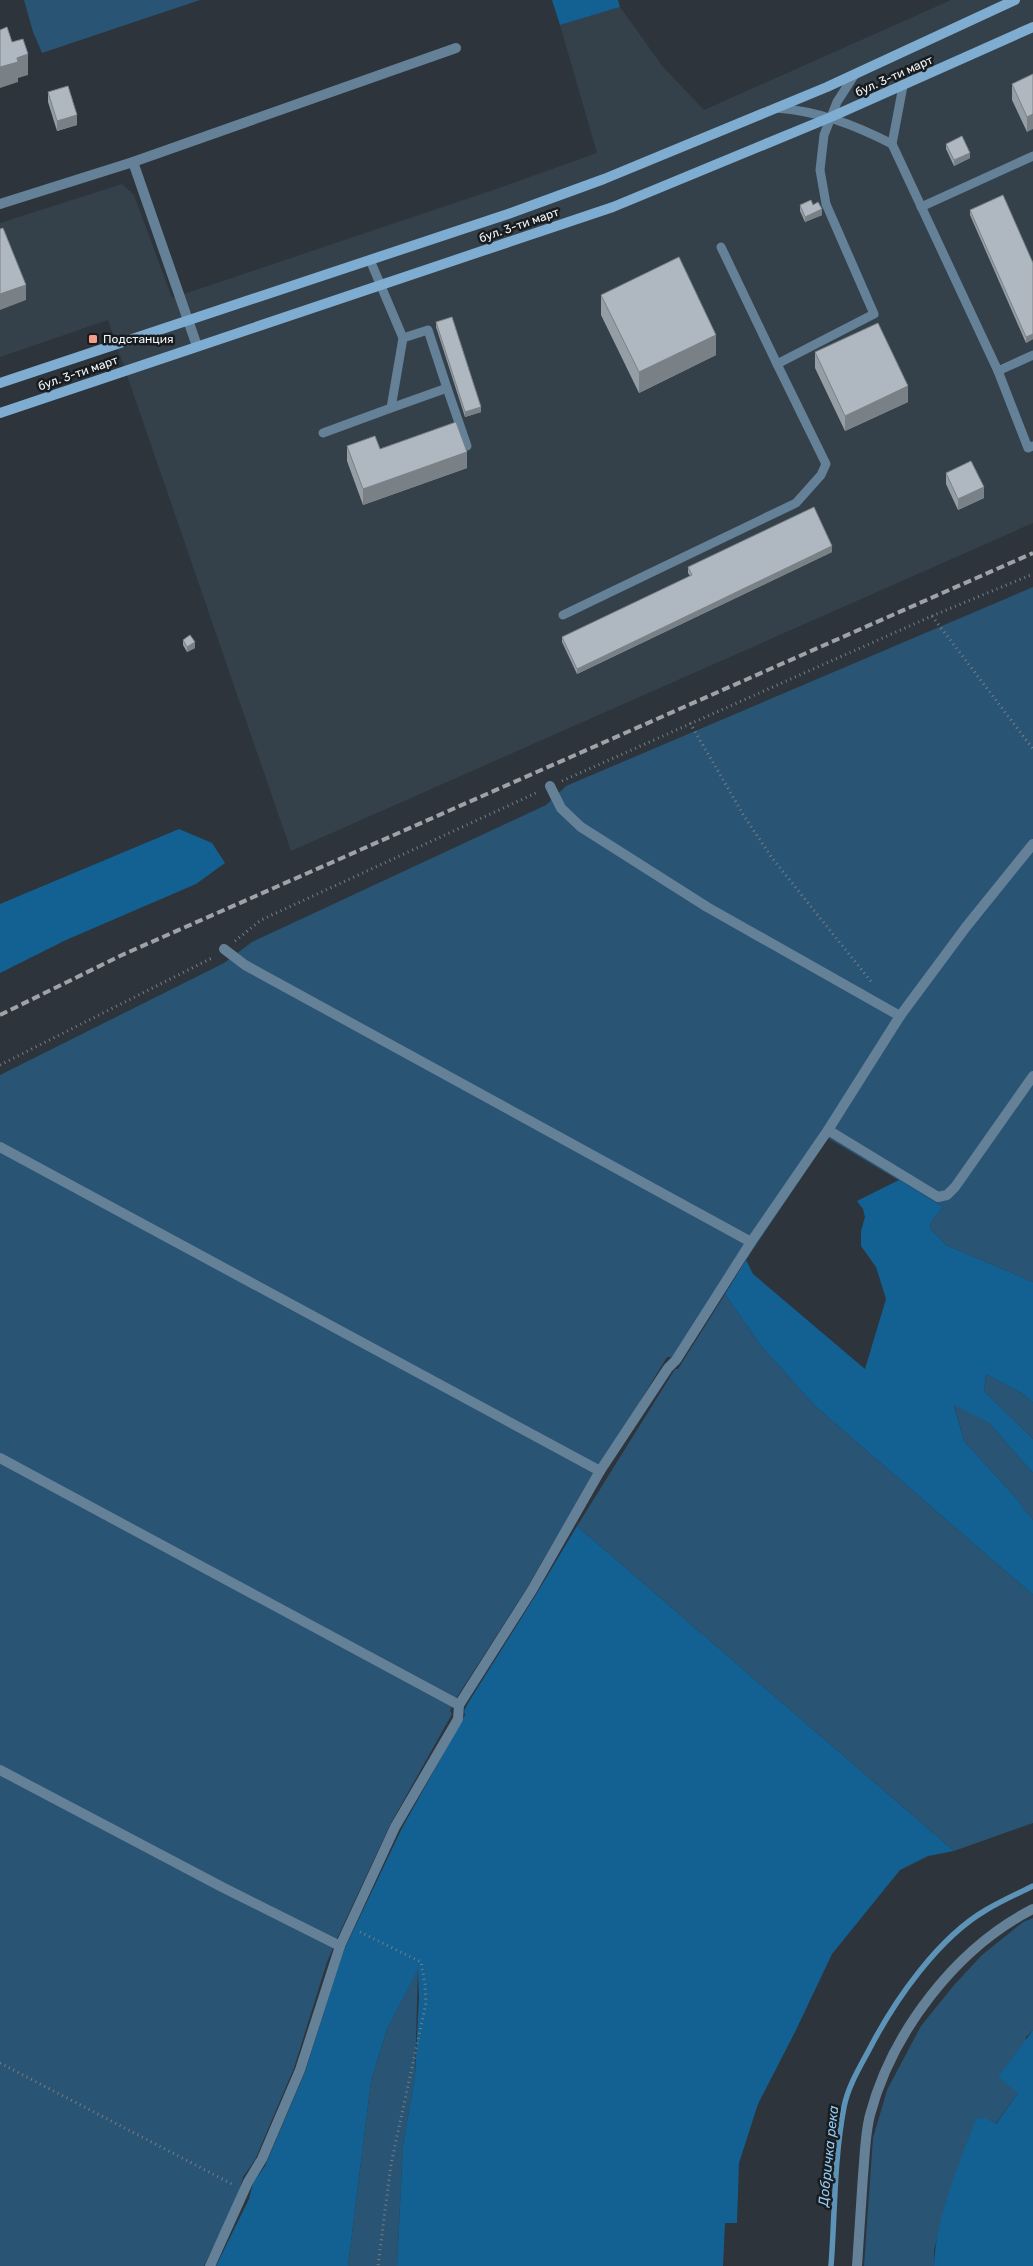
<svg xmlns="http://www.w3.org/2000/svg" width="1033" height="2266" font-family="Rubik,sans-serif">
<rect width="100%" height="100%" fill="#2d343b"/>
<polygon fill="#34414b" points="951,0 1033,0 1033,523 291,851 108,320 0,357 0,223 122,184 134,195 172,298 502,187 597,153 560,25 620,7 663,67 704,110"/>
<g fill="#295474">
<polygon points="24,0 200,0 42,53 33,32"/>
<polygon points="1033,587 1033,1282 946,1245 930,1229 931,1222 943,1207 828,1138 746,1260 739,1252 673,1357 667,1357 605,1459 587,1485 527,1588 457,1697 450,1711 452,1714 391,1823 341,1930 327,1962 294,2068 255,2160 243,2177 238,2195 204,2266 0,2266 0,1075 224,963 252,942 546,805 566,786"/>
<polygon points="725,1294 762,1347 814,1405 1033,1595 1033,1823 954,1851 577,1526 675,1369 678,1369"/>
<polygon points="986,1374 1023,1394 1033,1403 1033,1439 984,1391"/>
<polygon points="954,1404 989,1423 1033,1473 1033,1520 1017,1499 964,1441"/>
<polygon points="1033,1918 1033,2030 1026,2037 1018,2093 953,2182 934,2250 934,2266 864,2266 873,2138 887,2090 921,2026 954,1985 982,1955 1023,1922"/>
<polygon points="418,1968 415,2076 403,2145 397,2266 348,2266 371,2081 387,2029"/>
</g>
<g fill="#136192">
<polygon points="552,0 618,0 620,7 560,25"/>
<polygon points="179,829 212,843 225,863 196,884 66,940 0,973 0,904"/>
<polygon points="899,1180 943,1207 931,1222 930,1229 946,1245 1033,1282 1033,1403 1023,1394 986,1374 984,1391 1033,1439 1033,1473 989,1423 954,1405 964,1441 1017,1499 1033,1520 1033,1595 814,1405 762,1347 725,1294 746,1260 753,1274 865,1369 886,1299 876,1267 861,1246 861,1231 865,1217 863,1209 857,1201"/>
<polygon points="577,1526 954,1851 928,1856 900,1870 832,1954 795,2032 758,2104 739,2163 737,2223 725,2223 723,2266 397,2266 403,2145 415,2076 419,1998 418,1969 387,2029 371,2081 348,2266 216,2266 249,2199 253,2183 265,2166 305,2072 343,1952 402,1828 465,1715 464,1711 468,1703 537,1593"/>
<path d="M1033,2030V2266H934C936,2217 959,2164 976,2119L985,2118L996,2124L1018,2093L998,2077Z"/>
</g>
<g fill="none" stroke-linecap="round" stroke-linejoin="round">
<path stroke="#5d93b6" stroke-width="5.5" d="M831,2266C835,2214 834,2159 844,2107C848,2086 860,2067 870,2048C895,2000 938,1938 986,1910C1001,1901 1017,1894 1033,1886"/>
<g stroke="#787e84" stroke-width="3" stroke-dasharray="1 4" stroke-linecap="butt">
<polyline points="932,616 1033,749"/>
<polyline points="690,723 744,816 772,858 873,984"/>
<polyline points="562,781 932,616 1033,574"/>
<polyline points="235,941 261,920 538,792"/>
<polyline points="0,1065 214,957"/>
<polyline points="360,1932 421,1962 425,1984 426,2003 391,2164 378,2266"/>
<polyline points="0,2063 232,2184"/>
</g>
<g stroke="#658198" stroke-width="9">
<polyline points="903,86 892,144 998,371 1033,355"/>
<path d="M776,108C819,111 855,125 892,144"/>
<polyline points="921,207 1033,156"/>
<polyline points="721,247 777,364"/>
<polyline points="998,371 1028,448 1033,446"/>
<polyline points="447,388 467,446"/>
<polyline points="391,408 447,388 428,330 403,338"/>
<polyline points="323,433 391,408 403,338 370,260"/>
<polyline points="563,615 796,503 821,475 826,464 777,364 874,314 826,204 820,170 824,135 837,102 855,74"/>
</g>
<g stroke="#658198" stroke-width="10">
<polyline points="133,162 456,48"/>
<polyline points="0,204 133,162 197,346"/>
<polyline points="550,786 561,808 581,827 707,907 900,1016"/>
<polyline points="224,949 245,965 751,1242"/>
<polyline points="828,1130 938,1197 947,1195 955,1187 1033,1076"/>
<polyline points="0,1147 600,1471"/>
<polyline points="0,1458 459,1705"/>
<polyline points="0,1770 222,1887 340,1946"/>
<polyline points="210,2266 248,2182 262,2159 300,2070 340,1946 395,1827 458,1719 459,1705 532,1590 600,1471 668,1368 676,1360 751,1242 828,1130 900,1016 966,927 1033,844"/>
<path d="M857,2266C859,2236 861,2205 863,2175C865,2155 865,2134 870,2115C892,2032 956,1948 1033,1909"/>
</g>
<g stroke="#7fadd1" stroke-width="10">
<polyline points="0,383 508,214 604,179 827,87 1015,0"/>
<polyline points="0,413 613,207 831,117 1033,27"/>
</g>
<polyline stroke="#9da3a8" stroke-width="4" stroke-dasharray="8 4" stroke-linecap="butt" points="0,1015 122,955 1033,553"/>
</g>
<g fill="#969ea5">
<polygon points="1033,74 1027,132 1012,100 1012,84"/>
<polygon points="48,92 77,125 57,131 48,102"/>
<polygon points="946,144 970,158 954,166 946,149"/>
<polygon points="800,205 813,205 822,215 805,222 800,211"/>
<polygon points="970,210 1033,263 1033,339 1026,343 970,215"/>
<polygon points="601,295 716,355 639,393 601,315"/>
<polygon points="436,322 481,412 465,417 436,327"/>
<polygon points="815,352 908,402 845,431 815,368"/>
<polygon points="347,446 380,449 467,468 363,505 347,461"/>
<polygon points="946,473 984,498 958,510 946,484"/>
<polygon points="832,552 577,674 562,642 562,637 690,576 688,573 688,567"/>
<polygon points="183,640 195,648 187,652 183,645"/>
</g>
<g fill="#7a8186">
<polygon points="28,54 28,75 18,78 18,82 0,88 0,67 17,58"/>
<polygon points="1033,114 1033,129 1027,132 1027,117"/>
<polygon points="77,115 77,125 57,131 57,121"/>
<polygon points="970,153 970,158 954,166 954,160"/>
<polygon points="822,209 822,215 805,222 805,217"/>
<polygon points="26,285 26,300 0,310 0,294"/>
<polygon points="1033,334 1033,339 1026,343 1026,337"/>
<polygon points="716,335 716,355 639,393 639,372"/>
<polygon points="908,386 908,402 845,431 845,416"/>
<polygon points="481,407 481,412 465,417 465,412"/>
<polygon points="467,452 467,468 363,505 363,489"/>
<polygon points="984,487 984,498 958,510 958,499"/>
<polygon points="832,546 832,552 577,674 577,669"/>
<polygon points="195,642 195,648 187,652 187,647"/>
</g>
<g fill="#afb8c0" stroke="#7a8186">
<polygon points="7,27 12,42 23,39 28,54 17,58 18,62 0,67 0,30"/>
<polygon points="1033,74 1033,114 1027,117 1012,84"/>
<polygon points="68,86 77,115 57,121 48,92"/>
<polygon points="962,136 970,153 954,160 946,144"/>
<polygon points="1003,195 1033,263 1033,334 1026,337 970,210"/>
<polygon points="811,200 813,205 818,202 822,209 805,217 800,205"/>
<polygon points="3,228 26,285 0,294 0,229"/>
<polygon points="679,257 716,335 639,372 601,295"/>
<polygon points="452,317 481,407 465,412 436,322"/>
<polygon points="878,323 908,386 845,416 815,352"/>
<polygon points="456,422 467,452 363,489 347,446 375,436 380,449"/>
<polygon points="971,461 984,487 958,499 946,473"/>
<polygon points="814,507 832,546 577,669 562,637 692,575 688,567"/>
<polygon points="190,635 195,642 187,647 183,640"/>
</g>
<rect fill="#f49d8b" stroke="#181c1e" stroke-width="2" x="88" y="334" width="10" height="10" rx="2.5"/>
<g text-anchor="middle" stroke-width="5" stroke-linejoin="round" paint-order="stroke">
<g font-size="12" fill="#f0f5f9" stroke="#181c1e">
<text transform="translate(894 76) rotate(-24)" y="4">бул. 3-ти март</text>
<text transform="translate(519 225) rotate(-19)" y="4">бул. 3-ти март</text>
<text transform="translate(78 373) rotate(-19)" y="4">бул. 3-ти март</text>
</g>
<g font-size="12" fill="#f0f5f9" stroke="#181c1e" text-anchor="start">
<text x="103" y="343">Подстанция</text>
</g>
<g font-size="14" font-style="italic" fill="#92c7f1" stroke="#181c1e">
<text transform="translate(828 2156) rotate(-84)" y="5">Добричка река</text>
</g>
</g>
</svg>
